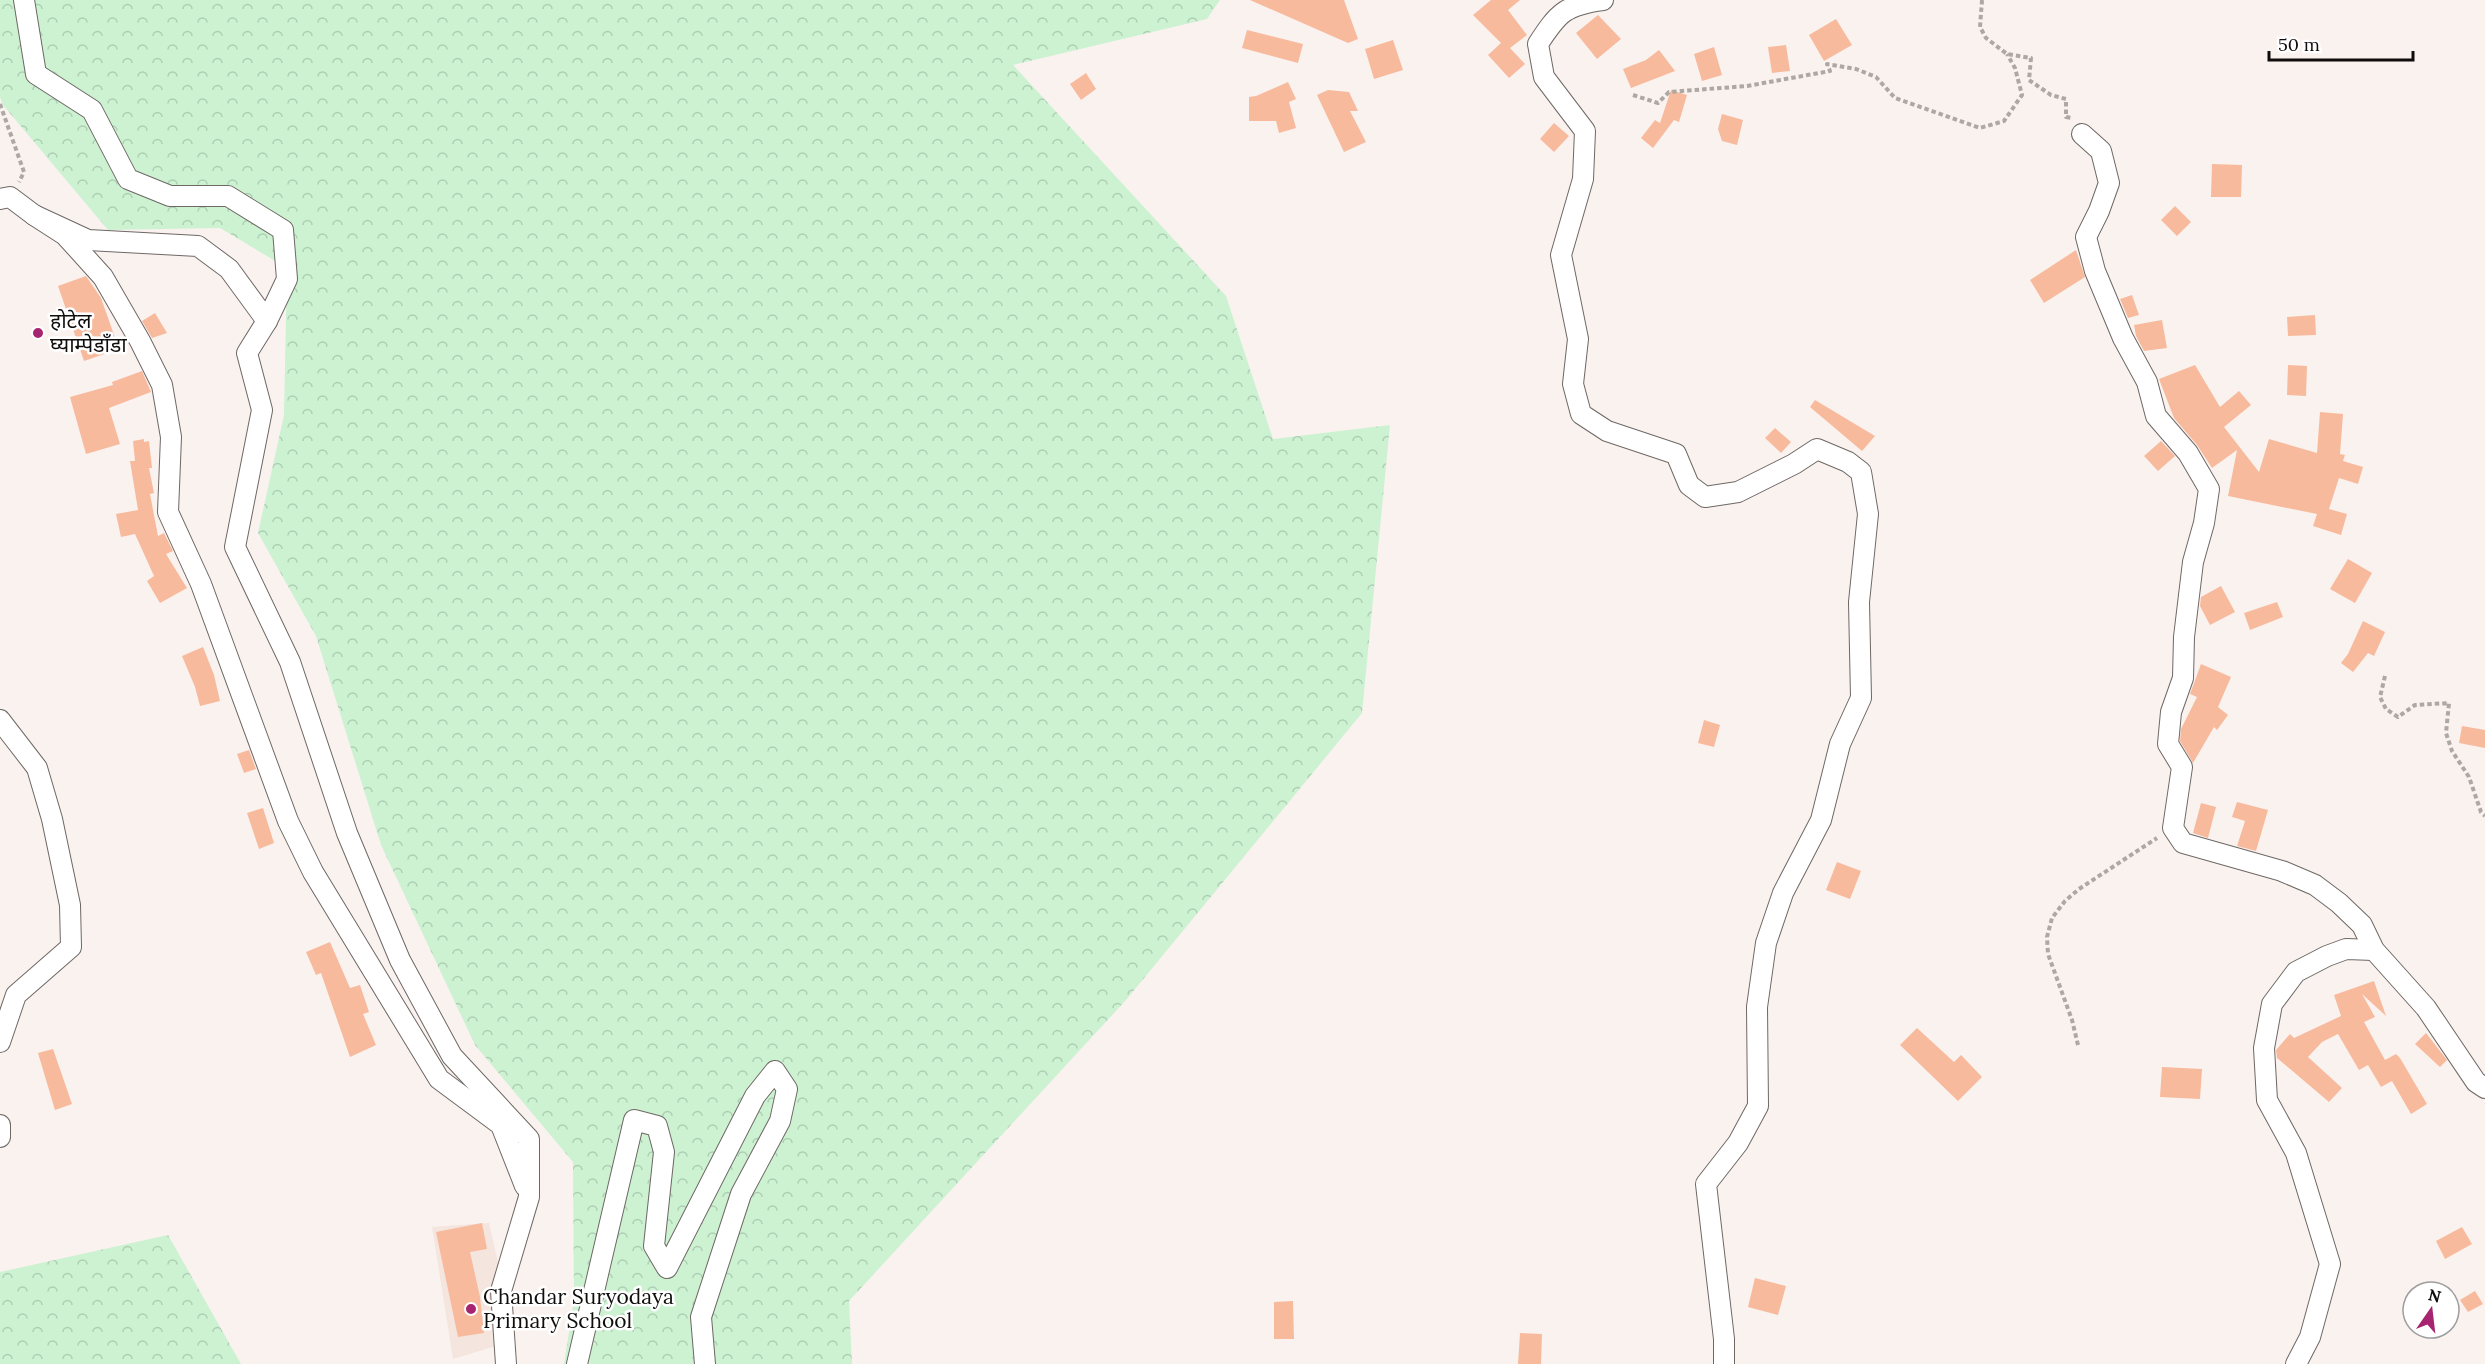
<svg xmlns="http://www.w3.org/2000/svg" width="2485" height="1364" font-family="Lora,'Noto Sans Devanagari',serif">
<defs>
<pattern id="forest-crowns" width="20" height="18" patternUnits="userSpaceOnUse" patternTransform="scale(1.5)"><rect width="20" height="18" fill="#ccf2d2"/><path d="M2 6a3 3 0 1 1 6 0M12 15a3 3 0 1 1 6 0" fill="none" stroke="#aeceb3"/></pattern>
</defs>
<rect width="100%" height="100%" fill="#faf2ef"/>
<polygon fill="#f4e5de" points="489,1223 500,1271 496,1346 453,1359 432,1227"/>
<g fill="url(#forest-crowns)">
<polygon points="0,0 1220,0 1207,19 1013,65 1226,296 1273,439 1390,425 1362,713 1126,1000 849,1301 852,1364 564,1364 574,1300 573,1162 475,1045 381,845 316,636 258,533 284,415 287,268 220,228 108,230 3,105 0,97"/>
<polygon points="168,1235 241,1364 0,1364 0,1272"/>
</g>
<g fill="#f8ba9d">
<polygon points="1250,0 1344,0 1358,39 1348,43"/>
<polygon points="1491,0 1520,0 1508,10 1527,35 1510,48 1525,64 1509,78 1488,55 1501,43 1473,15"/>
<polygon points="1598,15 1621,39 1597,59 1576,33"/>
<polygon points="1836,19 1852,45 1824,61 1809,35"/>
<polygon points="1247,30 1303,44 1298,63 1242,48"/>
<polygon points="1393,40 1403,70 1374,79 1365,49"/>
<polygon points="1786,45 1790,71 1772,73 1768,47"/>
<polygon points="1714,47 1722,75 1702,81 1694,54"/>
<polygon points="1659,50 1675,71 1631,88 1623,69 1646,60"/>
<polygon points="1086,73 1096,89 1081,100 1070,84"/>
<polygon points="1288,82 1296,99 1289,102 1296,128 1279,133 1276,121 1249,121 1249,97 1256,96"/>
<polygon points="1328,90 1349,92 1358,111 1350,111 1366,142 1344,152 1317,95"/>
<polygon points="1671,90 1687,95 1679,122 1674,120 1653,148 1641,138 1655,120 1660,123"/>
<polygon points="1722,114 1743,120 1737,145 1722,141 1718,129"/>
<polygon points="1554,123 1569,136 1554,152 1540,139"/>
<polygon points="2212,164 2242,165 2241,197 2211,197"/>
<polygon points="2175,206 2191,222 2177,236 2161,220"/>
<polygon points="2076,250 2085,277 2044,303 2030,280"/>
<polygon points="86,276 101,298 119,349 84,361 58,286"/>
<polygon points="2132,295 2139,315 2128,318 2120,299"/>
<polygon points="155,313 167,333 152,338 142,321"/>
<polygon points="2315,315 2316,335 2288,336 2287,317"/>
<polygon points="2162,320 2167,348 2144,351 2136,336 2134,325"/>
<polygon points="2195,365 2220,407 2239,391 2251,405 2224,427 2259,472 2269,439 2317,453 2320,412 2343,414 2340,454 2345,455 2343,461 2363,467 2358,484 2339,478 2329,509 2347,514 2341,535 2313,526 2317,514 2228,496 2237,450 2212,468 2197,445 2174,418 2159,379"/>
<polygon points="2288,365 2307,366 2306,396 2287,395"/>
<polygon points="142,371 151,392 109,408 120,444 86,454 70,397 113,385 112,382"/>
<polygon points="1815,400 1875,436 1862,451 1810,407"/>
<polygon points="1775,428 1791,442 1781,453 1765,438"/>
<polygon points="144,439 144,442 149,441 152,468 149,468 154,493 150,494 158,536 164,533 173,551 166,554 187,588 160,603 147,581 154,576 135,534 121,537 116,514 138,510 130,461 135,461 133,441"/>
<polygon points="2161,441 2175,456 2158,471 2144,456"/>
<polygon points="2348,559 2372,573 2355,603 2330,589"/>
<polygon points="2221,586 2235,612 2210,625 2200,606 2201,597"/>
<polygon points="2277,602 2283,617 2250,630 2244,613"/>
<polygon points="2363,621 2385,632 2374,656 2368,653 2353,672 2341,663 2348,654"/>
<polygon points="203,647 214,675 220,701 200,706 195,687 182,656"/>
<polygon points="2201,664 2231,677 2218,707 2228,715 2217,730 2214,727 2193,763 2180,741 2181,729 2197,697 2190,694"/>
<polygon points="1704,720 1720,725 1714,747 1698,743"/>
<polygon points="2462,726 2485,730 2485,748 2459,743"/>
<polygon points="249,750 256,769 244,773 237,754"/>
<polygon points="2237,802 2268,810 2256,851 2237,846 2245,821 2232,817"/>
<polygon points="2201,803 2216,807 2208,838 2193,833"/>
<polygon points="263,808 274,843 259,849 247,813"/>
<polygon points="1837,862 1861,871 1850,899 1826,890"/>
<polygon points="330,942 350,988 360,985 369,1012 363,1014 376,1045 350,1057 321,973 316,975 306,952"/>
<polygon points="2374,981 2386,1016 2362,994 2375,1017 2364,1022 2385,1060 2396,1054 2400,1058 2427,1104 2411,1114 2392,1081 2381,1087 2368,1065 2359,1070 2338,1034 2322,1042 2308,1057 2342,1088 2329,1102 2277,1058 2276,1050 2290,1034 2294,1038 2341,1016 2334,995"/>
<polygon points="1917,1028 1954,1062 1961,1055 1982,1077 1958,1101 1900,1045"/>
<polygon points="2426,1033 2447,1060 2440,1067 2415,1044"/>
<polygon points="53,1049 72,1104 55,1110 38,1053"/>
<polygon points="2162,1067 2202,1069 2200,1099 2160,1097"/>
<polygon points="482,1223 487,1249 470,1252 480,1297 484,1333 458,1337 436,1232"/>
<polygon points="2462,1227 2472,1244 2445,1259 2436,1241"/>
<polygon points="1755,1278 1786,1286 1778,1315 1748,1307"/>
<polygon points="2475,1291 2483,1304 2468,1312 2460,1300"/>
<polygon points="1293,1301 1294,1339 1274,1339 1274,1302"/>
<polygon points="1520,1333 1542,1334 1541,1364 1518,1364"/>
</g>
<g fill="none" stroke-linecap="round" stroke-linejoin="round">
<g stroke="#6e6865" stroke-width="22">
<g id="street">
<polyline points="24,0 36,74 92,110 128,179 170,196 228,196 283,230 287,279 267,321 247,353 262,410 235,547 290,662 347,833 400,960 452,1056 529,1139 529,1197 501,1291 506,1364"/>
<path d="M1603,0C1565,5 1558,13 1538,44L1544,77L1585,131L1583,179L1561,255L1578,339L1573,384L1581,414L1607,431L1676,454L1689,485L1705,497L1738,492L1794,464L1817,449L1848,462L1861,472L1868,514L1859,602L1861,698L1840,744L1821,820L1783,893L1766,943L1757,1007L1758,1106L1738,1143L1706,1184L1724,1339V1364"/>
<polyline points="2082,134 2101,151 2109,183 2099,211 2086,237 2095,271 2123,338 2147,382 2156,416 2188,453 2209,489 2204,523 2193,562 2184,637 2183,678 2171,712 2168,744 2182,767 2173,828 2183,843 2282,871 2315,885 2339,903 2362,925 2374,950 2426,1008 2476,1082 2485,1088"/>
<polyline points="0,199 10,197 34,215 88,240 198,246 229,269 267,321"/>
<polyline points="34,215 65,235 103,277 140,341 162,385 171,437 168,512 201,584 288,821 313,872 439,1079 501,1125 525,1186"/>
<polyline points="0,720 37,768 52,819 70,905 71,947 16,995 0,1042"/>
<polyline points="0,1125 0,1137"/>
<polyline points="577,1364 634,1120 657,1126 664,1152 654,1246 667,1268 755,1096 775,1071 787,1089 780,1121 741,1194 701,1317 705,1364"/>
<polyline points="2296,1364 2310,1337 2330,1264 2296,1153 2267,1100 2264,1048 2272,1004 2296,972 2327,956 2346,949 2374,950"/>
</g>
</g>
<g stroke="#aea8a5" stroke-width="4" stroke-dasharray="4.5 3" stroke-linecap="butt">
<polyline points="1982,0 1980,27 1986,38 2007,54 2031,58 2029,80 2051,95 2066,99 2066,117 2072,118"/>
<polyline points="1633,95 1658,103 1669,92 1747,86 1830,71 1827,64 1856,69 1876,77 1895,98 1980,128 2004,121 2022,95 2015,68 2007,54"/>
<polyline points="0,104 24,172 19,182"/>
<polyline points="2385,676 2380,697 2386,709 2398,717 2415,705 2449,703 2446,733 2452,751 2469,777 2481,812 2485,816"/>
<polyline points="2078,1045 2072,1020 2048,954 2047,937 2052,918 2065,901 2079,889 2157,838"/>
</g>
<use href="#street" stroke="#fff" stroke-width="20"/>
</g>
<g fill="#a72470" stroke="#fff" stroke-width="2">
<circle cx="38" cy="333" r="6"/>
<circle cx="471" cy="1309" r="6"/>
</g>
<g text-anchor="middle" stroke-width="5" stroke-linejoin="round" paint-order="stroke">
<g font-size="21" fill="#0f0d0c" stroke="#fff" text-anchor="start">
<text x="50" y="328">होटेल<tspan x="50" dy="24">घ्याम्पेडाँडा</tspan></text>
<text x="483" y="1304">Chandar Suryodaya<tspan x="483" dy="24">Primary School</tspan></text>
</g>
</g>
<g transform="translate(2431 1310) rotate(14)"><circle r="28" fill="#ffffff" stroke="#9f9e9e" stroke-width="1.5"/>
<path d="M0-4.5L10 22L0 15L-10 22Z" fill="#a72470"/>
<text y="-9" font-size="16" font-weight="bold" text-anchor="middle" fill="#0f0d0c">N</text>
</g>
<path d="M2269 51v9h144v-9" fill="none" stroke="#0f0d0c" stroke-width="3"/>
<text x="2278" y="51" font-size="18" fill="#0f0d0c" stroke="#ffffff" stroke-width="4.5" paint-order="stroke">50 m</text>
</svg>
